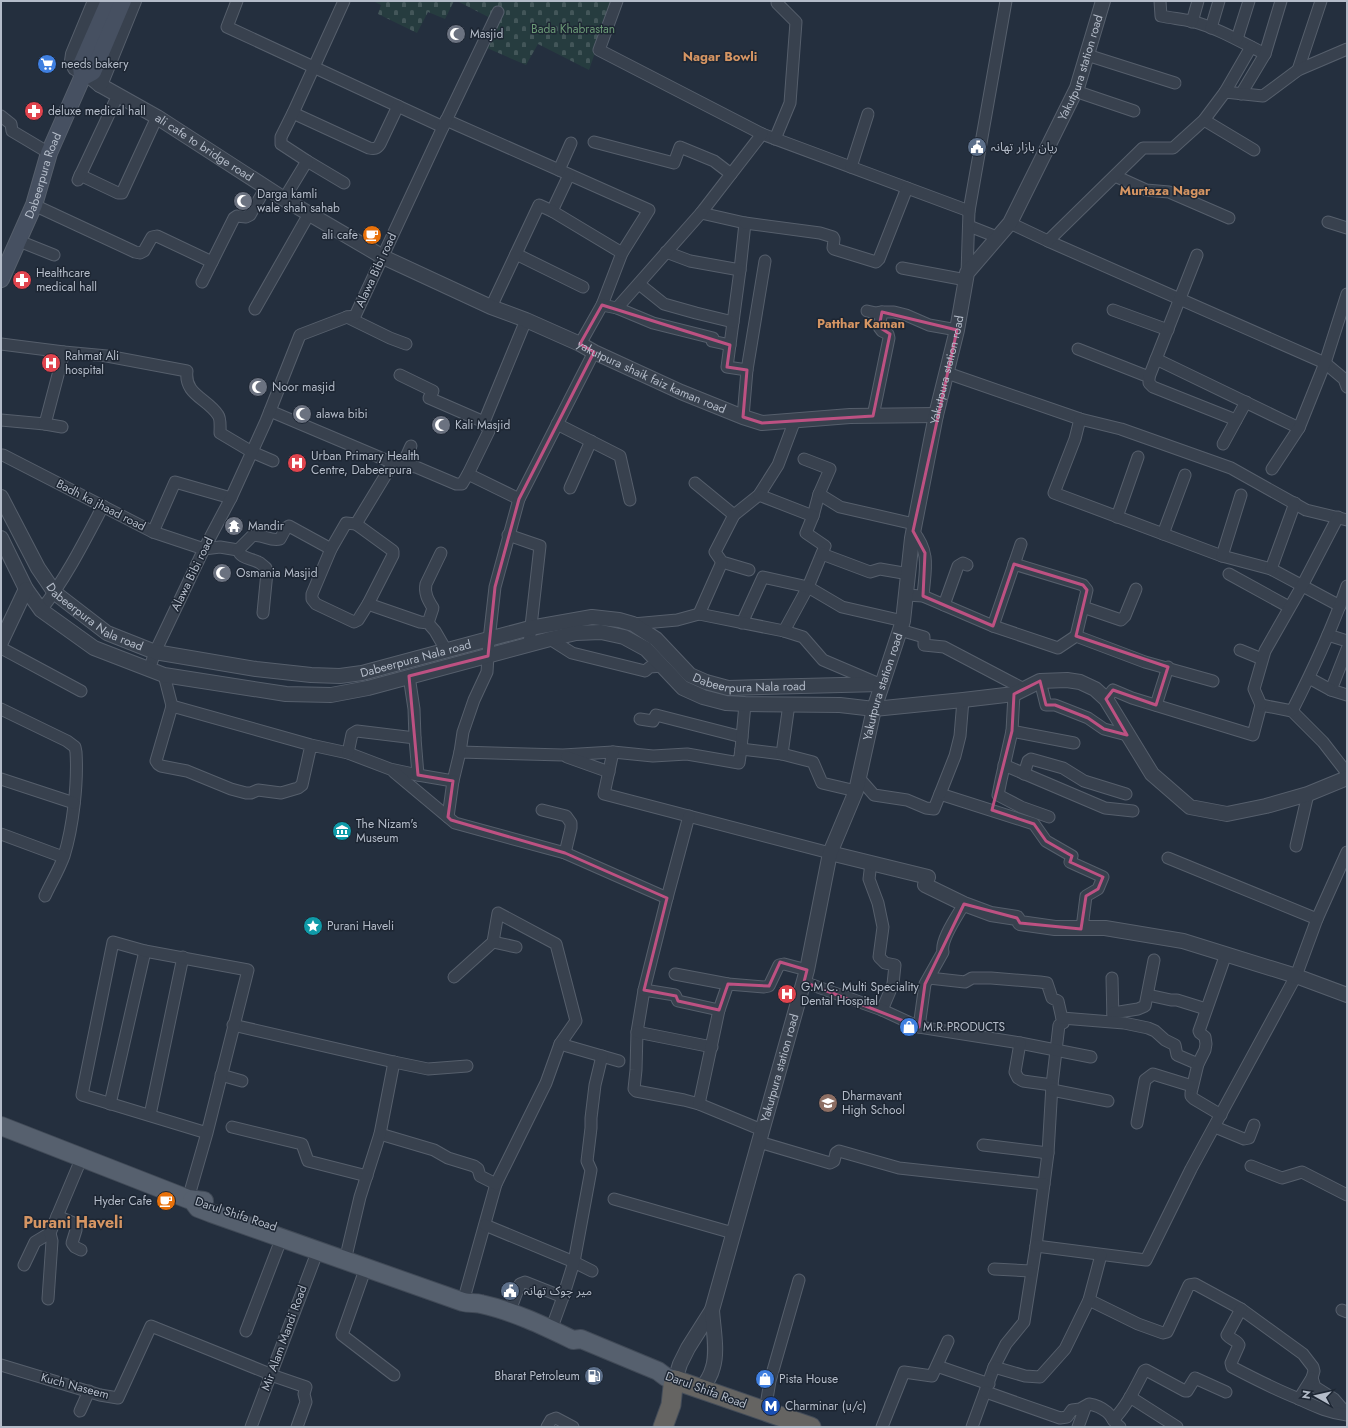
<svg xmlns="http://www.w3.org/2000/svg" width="1348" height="1428" font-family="Jost,'Noto Sans Arabic',sans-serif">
<defs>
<pattern id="cemetery-stones" width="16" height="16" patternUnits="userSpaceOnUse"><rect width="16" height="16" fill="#263c3f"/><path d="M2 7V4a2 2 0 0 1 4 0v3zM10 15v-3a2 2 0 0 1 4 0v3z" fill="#435659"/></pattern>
</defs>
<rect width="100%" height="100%" fill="#242f3e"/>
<g fill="url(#cemetery-stones)">
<polygon points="373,1 454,1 445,19 428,12 417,33 378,14 381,5"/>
<polygon points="457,1 613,1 589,70 538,44 526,65 487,48 498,22"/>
</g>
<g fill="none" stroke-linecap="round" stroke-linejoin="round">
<g stroke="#565f6c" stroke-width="13">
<g id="minor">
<polyline points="237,1 227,27 443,127"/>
<polyline points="617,1 599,50 762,134 969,211"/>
<path d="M1160,1L1161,16C1171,18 1181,19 1191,21C1218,28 1241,42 1265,54"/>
<polyline points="1192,22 1198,1"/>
<polyline points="1211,28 1219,1"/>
<polyline points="1237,39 1249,1"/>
<polyline points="1087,55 1175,83"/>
<polyline points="1298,70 1321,1"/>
<polyline points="1075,91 1134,111"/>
<polyline points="1225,92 1251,47"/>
<polyline points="1241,94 1265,54 1281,1"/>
<path d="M293,113L369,148C374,149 377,149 380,144L398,106"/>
<polyline points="1,116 11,124 12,131 49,153"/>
<polyline points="446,120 559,170"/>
<polyline points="1204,120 1254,150"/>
<polyline points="775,139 790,103 796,22 777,3"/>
<polyline points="594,142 674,163 680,147 714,161 731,174"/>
<polyline points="571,143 559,170 649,210 622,253 602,305 580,344"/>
<polyline points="307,161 344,183"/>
<polyline points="851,167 868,114"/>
<polyline points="80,175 118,193 122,193 157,117"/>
<polyline points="1115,176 1146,190 1169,192 1229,218"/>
<polyline points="78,180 118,95"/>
<polyline points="284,199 307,161 281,144 281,137 293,113 344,1"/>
<polyline points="34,205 135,252 140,253 144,251 152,237 157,236 212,262"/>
<polyline points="552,211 569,175"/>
<polyline points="701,213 745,223 740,270 727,367 747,370 743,417"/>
<polyline points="1328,222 1347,228"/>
<polyline points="745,223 820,233 833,237 834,239 833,248 834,249 876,262 879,259 907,188"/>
<polyline points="1010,223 1048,241 1325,363 1344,379 1347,387"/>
<polyline points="969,226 997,237"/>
<polyline points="19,241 54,255"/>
<polyline points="1048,241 1143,148 1173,148 1204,120 1225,92 1263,96 1298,70 1347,49"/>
<polyline points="666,252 690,261 740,270"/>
<polyline points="516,254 583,287"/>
<polyline points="902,268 966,280"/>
<polyline points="967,273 969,211 1006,1"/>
<polyline points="202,282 234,218 237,216 246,217 250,215 266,187"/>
<polyline points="639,284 664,304 696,313 733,322"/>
<polyline points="602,305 617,308 701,213 762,134"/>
<polyline points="491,307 539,205 552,211 622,253"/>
<polyline points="617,308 653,323 713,338 712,341 730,345"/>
<polyline points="255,309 309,214"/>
<polyline points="1113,310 1168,330"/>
<polyline points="867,311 876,313 882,312 894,312 906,315 929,325 957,330"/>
<polyline points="347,317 390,338 406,344"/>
<path d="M1,344L64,352L107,356L187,371C184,395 207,398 218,415C221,419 220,428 220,433L252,452L273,461"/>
<polyline points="1078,349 1149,377 1149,383 1153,387 1236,420"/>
<polyline points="1156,359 1299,428"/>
<polyline points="747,370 765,261"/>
<polyline points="947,373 1080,419 1121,429 1231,468 1306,510 1347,520"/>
<polyline points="400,375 433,391 429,398 484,422"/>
<polyline points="1149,377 1197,255"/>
<polyline points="270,411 393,463"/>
<polyline points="873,416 889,338 888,334 882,331 879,327 882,312"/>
<polyline points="1080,419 1075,439 1054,493 1222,556 1271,569 1340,606"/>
<polyline points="1,420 45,424"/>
<polyline points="557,424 620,456 630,500"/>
<polyline points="62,427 45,424 64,352"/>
<polyline points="1223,444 1246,402"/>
<path d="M1,455H3L153,532L204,549L220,547L238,550C241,559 251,558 258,562C261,563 263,566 266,568L267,572L263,613"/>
<polyline points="804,459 830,469 819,494 813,516"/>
<polyline points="402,466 411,446"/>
<polyline points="1272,469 1299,428 1325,363 1347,294"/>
<polyline points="468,474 519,499"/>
<polyline points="695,483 734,515 759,495 778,465 795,420"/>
<polyline points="570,488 591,441"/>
<polyline points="819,494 840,507 914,524"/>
<polyline points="759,495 813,516 806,533 825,546 808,587 784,631"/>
<polyline points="734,515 715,552 722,562 749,570"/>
<polyline points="1117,517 1138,457"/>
<polyline points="356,524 389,548 393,551 393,555 368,604"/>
<path d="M913,531C931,553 925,570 923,596"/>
<polyline points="153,532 175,482 231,498"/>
<polyline points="1163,534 1185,475"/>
<polyline points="508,535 540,546 529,644"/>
<path d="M238,550L252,536C262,533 270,542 280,539L286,528L289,526L331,549"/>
<polyline points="822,554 870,572 880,569 909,574"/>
<polyline points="1222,556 1241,495"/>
<polyline points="1014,564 1083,585 1087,590 1076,636"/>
<polyline points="1271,569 1295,503"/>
<polyline points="1229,574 1289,607"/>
<polyline points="906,595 923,596 993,626 1058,648 1076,636 1145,662 1213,681"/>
<polyline points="944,605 958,566 963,563 967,565"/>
<polyline points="1083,607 1121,620 1125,616 1136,589"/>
<path d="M41,610C66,578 84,542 103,506"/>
<polyline points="699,614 722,562"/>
<path d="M428,623L433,608C428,600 424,593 426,584L441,553"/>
<polyline points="742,623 763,577 808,587 842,607 903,621"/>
<polyline points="633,624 677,620 699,614 784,631 803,637 823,660 877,683"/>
<polyline points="993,626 1021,544"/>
<polyline points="900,630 924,637 924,645 944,647 1024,689"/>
<polyline points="1328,635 1347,641"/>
<polyline points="550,639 572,653 645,671 650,667 662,666"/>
<polyline points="1,648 81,691"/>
<polyline points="1347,649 1331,690 1347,695"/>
<polyline points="446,650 435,631 428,623 420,622 368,604 358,620 354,622 316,604 312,599 312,594 331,549 346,523 356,524 393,463 416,467 456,484 462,484 468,474 489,431 484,422 526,320"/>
<polyline points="1240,650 1262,659"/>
<polyline points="149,670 155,652 204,549 231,498 266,421 300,335 347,317 355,316 443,127 498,12"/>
<polyline points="164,675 172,706"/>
<polyline points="409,676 414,709 415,738"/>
<polyline points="1309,678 1331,690"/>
<polyline points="1040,681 1046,705 1055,705 1088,718 1104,729 1127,735"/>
<polyline points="1014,694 1012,731 1001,780 998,795 1021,807 1049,817"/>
<polyline points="1106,699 1113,690 1132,698 1253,735 1261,705 1292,711 1323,742 1347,773"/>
<polyline points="1156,705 1168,667"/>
<polyline points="1261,705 1254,689 1265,651 1302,586 1338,517"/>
<path d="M1,709L67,741L75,747L76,752C78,783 73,827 64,856C59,870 51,883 45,896"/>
<path d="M1292,711C1313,670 1332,629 1347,586"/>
<polyline points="640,719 653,721 656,715 742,737"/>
<polyline points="1012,731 1074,743"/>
<polyline points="311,745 302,785 298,788 281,793 258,790 251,793 246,793 231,789 187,771 161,766 158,764 156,761 172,706 311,745 348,753 390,769 418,775 453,781 460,752 563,755 613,752 653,756 687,754 739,763 741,749 745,704"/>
<polyline points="741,749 782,754 813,762 822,783 856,791"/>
<polyline points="460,752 463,732 474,700 487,672 489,640 495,587 519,499 594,352"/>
<polyline points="613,752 604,794 830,853"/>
<polyline points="348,753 352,734 357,731 415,738 418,775"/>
<polyline points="782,754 789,704"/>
<polyline points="567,757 609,772"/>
<polyline points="1004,765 1105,808 1133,811"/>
<polyline points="394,772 455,823 565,853 667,898"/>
<polyline points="1024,774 1028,761 1031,759 1063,768 1084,781 1126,794"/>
<polyline points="1,779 74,803"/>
<polyline points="860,779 874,795 907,800 926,808 934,809 940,794 1034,824 1046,841 1072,856 1070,862 1103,877 1098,889 1086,896 1082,928"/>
<polyline points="940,794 955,756 960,736 963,700"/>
<polyline points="542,810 566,816 571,823 571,828 565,853"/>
<polyline points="689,816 667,898 644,990 637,1032 636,1070 634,1089 636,1091 684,1100 699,1104 762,1130"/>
<polyline points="448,817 453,781"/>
<polyline points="1,834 63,857"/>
<polyline points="1296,846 1308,794"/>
<polyline points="1168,858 1317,919"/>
<polyline points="871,863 869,879 878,903 883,927 879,957 885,963 895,965 893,984 882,1010"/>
<polyline points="493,942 516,947"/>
<polyline points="675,974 728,984 764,987 769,986 779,965 784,964 807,970"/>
<polyline points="454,977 493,942 498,913 556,944 576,1021 560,1044 546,1083 496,1184 463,1302"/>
<polyline points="929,978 965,982 972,978 991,978 1040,982 1047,983 1052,998 1058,1001 1063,1023 1059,1025 1052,1085 1048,1153 1036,1246 1024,1322 1006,1344 994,1367 972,1427"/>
<polyline points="1112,978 1113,1020"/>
<polyline points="804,982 882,1010 919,1027 1020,1043 1091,1057"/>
<polyline points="644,990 675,995 678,1001 719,1010"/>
<polyline points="1148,995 1171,1000 1177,1000 1206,1009"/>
<polyline points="1113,1013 1138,1009 1145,1006 1154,960"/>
<polyline points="1062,1018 1124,1023 1148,1028 1155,1031 1165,1040 1175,1045 1177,1055 1198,1064"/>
<polyline points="233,1025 394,1062 428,1069 467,1066"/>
<path d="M919,1027L925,984L943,952C940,940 958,915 964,904"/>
<polyline points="637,1032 712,1047"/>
<polyline points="1020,1043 1015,1072 1018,1078 1023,1081 1052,1085"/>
<polyline points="560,1044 619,1061"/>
<polyline points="221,1075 242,1081"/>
<polyline points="1052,1090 1108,1101"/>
<polyline points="110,1104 145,951"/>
<polyline points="699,1104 719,1010 728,984"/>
<polyline points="150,1115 183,957"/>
<polyline points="1221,1115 1194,1099 1191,1096 1191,1093 1198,1064 1205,1050 1206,1044 1205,1037 1200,1033 1199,1031 1226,954"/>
<polyline points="1137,1123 1145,1080 1153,1074 1192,1086"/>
<polyline points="232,1127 302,1144 308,1161 367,1176"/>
<polyline points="1215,1127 1244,1139 1249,1138 1254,1125"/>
<polyline points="380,1134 434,1150 448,1158 474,1166 478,1169 480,1176 496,1184"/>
<polyline points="759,1142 830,1163 834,1161 836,1153 839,1151 899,1168 1044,1184"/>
<polyline points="983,1145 1048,1153"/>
<polyline points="1251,1166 1282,1178 1302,1172 1347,1195"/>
<polyline points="188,1199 207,1133 248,970 145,951 113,942 82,1095 207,1133"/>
<polyline points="614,1199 733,1233"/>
<polyline points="57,1216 76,1224 76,1230 72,1243 75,1247 81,1250"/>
<polyline points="485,1225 574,1262 592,1271"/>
<polyline points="1036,1246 1146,1260 1191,1169 1296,976 1317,919 1347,852"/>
<polyline points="347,1252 360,1197 380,1134 394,1062"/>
<polyline points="24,1265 35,1242 50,1233"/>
<polyline points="366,1267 342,1335 394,1375"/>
<polyline points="994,1269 1031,1271"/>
<polyline points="48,1299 52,1241 50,1233 82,1157"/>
<polyline points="1089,1300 1138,1324 1163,1333 1167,1332 1169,1328 1189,1285 1195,1284 1241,1309 1303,1354 1313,1367 1314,1371 1312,1378 1315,1387 1334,1399 1347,1414"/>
<path d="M1241,1309L1227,1335C1231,1340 1237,1340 1239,1345L1231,1363L1232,1367C1253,1378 1274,1389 1297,1398C1315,1406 1326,1412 1347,1415"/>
<polyline points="1342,1310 1347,1312"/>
<polyline points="509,1313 520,1284 525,1282 563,1297 574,1262 591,1170 587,1161 591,1128 591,1118 595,1085 602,1056"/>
<polyline points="551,1330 563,1297"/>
<polyline points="246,1331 282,1237"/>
<polyline points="1,1365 100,1395 118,1398 151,1326 265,1372 271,1375 306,1387 304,1394 306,1402 297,1427"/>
<polyline points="937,1366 989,1384"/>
<polyline points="994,1367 1025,1376 1040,1377 1065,1349 1089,1300 1101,1255"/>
<path d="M986,1392L1060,1418L1067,1417L1072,1410L1080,1409L1089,1404C1095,1405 1102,1408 1107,1412C1112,1416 1113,1422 1120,1427"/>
<polyline points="1130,1397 1177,1427"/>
<polyline points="1299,1399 1312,1378"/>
<polyline points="80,1411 89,1391"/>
<polyline points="765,1411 770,1381 799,1280"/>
<path d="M1113,1420C1127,1406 1135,1388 1144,1371L1146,1370L1185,1391H1187L1195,1378L1226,1392"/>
<polyline points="251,1427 318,1250"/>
<polyline points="547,1427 551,1420 556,1418 573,1427"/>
<polyline points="882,1427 904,1372 932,1376 948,1341"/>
<polyline points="1078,1427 1085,1408"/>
</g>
</g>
<g stroke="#565f6c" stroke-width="16">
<g id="tertiary">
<path id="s1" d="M95,1L73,54L72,61L75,68L88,75L100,85L157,117L284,199L383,257L491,307L526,320L580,344L594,352L681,392L743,417L762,423L850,416L936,415"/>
<polyline points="100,85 134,1"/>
<path id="s2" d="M1,497L38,568L55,593L107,633L155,652L256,669L311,675L340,676L362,673L530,628L592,617L619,620L633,624L656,639L690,675L706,682L728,688L881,684"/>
<polyline points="1,538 26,589 41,610 94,648 164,675 286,694 331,695 368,688 550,639 576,633 601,632 624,637 646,649 683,688 703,697 726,703 745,704 840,705 874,709 963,700 1014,694 1040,681 1067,680 1080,682 1095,689 1106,699 1152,774 1190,807 1227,814 1266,806 1308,794 1347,778"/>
<polyline points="1,642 26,589"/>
<polyline points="830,853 928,877 925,885 964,904 991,914 1017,918 1020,923 1055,928 1105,928 1183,941 1296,976 1347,995"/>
<polyline points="675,1380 680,1364 688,1348 712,1310"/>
<path id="s3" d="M701,1389C707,1382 711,1375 713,1367C718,1351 713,1327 712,1310L807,970L830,853L856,791L874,709L903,621L912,538L936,415L957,330L967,273L1010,223L1077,88L1103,1"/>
</g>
</g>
<g stroke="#565f6c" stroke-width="18">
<g id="secondary">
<polyline points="82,78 81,65 109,1"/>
<path id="s4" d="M1,279L34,205L49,153L82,78L93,72L123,1"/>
</g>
</g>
<g stroke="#414a57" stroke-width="20">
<g id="primary">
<polyline points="1,1126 188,1199 204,1201"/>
<path d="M192,1200L198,1208L211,1213L463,1302C470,1304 475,1302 481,1304C513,1311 544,1326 573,1340L581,1339L658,1371L666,1377L675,1380"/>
</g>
</g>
<g stroke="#434c59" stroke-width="21">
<polyline id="trunk" points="663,1427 671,1405 673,1386 675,1380 811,1427"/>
</g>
<use href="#minor" stroke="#38414e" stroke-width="11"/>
<use href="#tertiary" stroke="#38414e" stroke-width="14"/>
<use href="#secondary" stroke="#465061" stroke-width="16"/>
<use href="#primary" stroke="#56606e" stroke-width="18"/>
<use href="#trunk" stroke="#656462" stroke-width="19"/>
</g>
<path fill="none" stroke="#bd5182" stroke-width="3" stroke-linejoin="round" d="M602,305L730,345L727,367L747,370L743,417L762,423L873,416L890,334L879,327L882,312L957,330L913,531L925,553L923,596L993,626L1014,564L1083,585L1087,590L1076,636L1168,667L1156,705L1113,690L1106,699L1127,735L1104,729L1088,718L1055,705H1046L1040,681L1014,694L1012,731L992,810L1034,824L1046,841L1072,856L1070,862L1103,877L1098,889L1086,896L1081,929L1020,923L1017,918L964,904L925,984L919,1027L804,982L807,970L780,962L769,986L728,984L719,1010L678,1001L676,996L644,990L667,898L565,853L451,820L448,817L453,781L418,775L409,676L488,656L495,587L519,499L594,352L580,344Z"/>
<defs>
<g id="mosque-disc" transform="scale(1)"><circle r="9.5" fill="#6b7280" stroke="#1d2633"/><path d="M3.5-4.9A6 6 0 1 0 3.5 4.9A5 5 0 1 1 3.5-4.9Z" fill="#fff"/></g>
<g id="supermarket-disc" transform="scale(1)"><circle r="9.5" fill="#3f7fe0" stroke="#1d2633"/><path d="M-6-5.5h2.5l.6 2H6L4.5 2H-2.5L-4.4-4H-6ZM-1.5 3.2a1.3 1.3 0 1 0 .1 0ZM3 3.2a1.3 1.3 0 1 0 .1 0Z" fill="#fff"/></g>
<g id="pharmacy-disc" transform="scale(1)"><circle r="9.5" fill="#e0444e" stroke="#1d2633"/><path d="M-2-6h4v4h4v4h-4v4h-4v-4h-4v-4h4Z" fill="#fff"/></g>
<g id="civic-disc" transform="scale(1)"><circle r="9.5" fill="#5c6f8a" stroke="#1d2633"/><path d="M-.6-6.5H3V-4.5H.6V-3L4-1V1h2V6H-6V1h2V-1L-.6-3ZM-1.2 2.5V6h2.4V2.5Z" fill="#fff"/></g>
<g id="cafe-disc" transform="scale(1)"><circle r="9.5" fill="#e8710a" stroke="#1d2633"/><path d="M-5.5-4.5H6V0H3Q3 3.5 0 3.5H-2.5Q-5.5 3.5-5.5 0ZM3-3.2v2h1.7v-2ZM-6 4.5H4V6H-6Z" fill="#fff"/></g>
<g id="hospital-disc" transform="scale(1)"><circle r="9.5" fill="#e0444e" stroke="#1d2633"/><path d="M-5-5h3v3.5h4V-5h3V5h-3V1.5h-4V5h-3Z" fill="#fff"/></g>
<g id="temple-disc" transform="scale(1)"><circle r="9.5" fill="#6b7280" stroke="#1d2633"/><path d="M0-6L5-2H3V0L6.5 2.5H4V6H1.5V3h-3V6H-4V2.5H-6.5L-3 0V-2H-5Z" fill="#fff"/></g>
<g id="museum-disc" transform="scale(1)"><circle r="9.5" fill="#0f9aa8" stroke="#1d2633"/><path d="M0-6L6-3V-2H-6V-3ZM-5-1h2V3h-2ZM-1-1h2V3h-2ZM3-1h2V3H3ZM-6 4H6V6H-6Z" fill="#fff"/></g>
<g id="sight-disc" transform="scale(1)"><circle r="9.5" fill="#0f9aa8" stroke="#1d2633"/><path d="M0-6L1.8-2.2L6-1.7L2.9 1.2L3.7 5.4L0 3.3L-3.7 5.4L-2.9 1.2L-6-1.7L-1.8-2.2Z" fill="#fff"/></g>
<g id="shop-disc" transform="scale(1)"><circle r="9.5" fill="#3f7fe0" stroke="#1d2633"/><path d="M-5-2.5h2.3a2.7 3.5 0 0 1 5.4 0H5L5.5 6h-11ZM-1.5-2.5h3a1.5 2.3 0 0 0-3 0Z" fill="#fff"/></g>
<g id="school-disc" transform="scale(1)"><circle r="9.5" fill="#8d6e63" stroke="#1d2633"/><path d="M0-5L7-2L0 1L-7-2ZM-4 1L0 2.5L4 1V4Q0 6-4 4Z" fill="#fff"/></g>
<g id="fuel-disc" transform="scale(1)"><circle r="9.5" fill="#5c6f8a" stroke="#1d2633"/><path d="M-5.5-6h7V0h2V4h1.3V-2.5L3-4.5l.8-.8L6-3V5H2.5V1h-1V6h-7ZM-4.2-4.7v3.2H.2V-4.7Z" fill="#fff"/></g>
<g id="metro-disc" transform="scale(1)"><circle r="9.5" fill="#1a4fb4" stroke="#1d2633"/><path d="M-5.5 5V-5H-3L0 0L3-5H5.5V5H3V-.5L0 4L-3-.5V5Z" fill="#fff"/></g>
</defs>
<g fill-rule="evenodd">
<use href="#mosque-disc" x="456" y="34"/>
<use href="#supermarket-disc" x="47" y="64"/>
<use href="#pharmacy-disc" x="34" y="111"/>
<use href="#civic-disc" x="977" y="147"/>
<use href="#mosque-disc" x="243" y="201"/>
<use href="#cafe-disc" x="372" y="235"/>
<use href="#pharmacy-disc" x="22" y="280"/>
<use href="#hospital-disc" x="51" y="363"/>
<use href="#mosque-disc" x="258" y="387"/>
<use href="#mosque-disc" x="302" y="414"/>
<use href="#mosque-disc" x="441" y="425"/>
<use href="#hospital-disc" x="297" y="463"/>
<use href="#temple-disc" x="234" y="526"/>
<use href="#mosque-disc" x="222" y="573"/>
<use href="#museum-disc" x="342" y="831"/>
<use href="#sight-disc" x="313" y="926"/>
<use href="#hospital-disc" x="787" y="994"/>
<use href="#shop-disc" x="909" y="1027"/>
<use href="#school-disc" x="828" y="1103"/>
<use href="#cafe-disc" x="166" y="1201"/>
<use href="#civic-disc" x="510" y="1291"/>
<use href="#fuel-disc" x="594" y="1376"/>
<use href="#shop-disc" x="765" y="1379"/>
<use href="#metro-disc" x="771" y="1406"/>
</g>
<g text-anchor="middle" stroke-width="3" stroke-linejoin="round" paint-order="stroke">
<g font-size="12" fill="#6b9a76" stroke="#1d2633">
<text x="573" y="33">Bada Khabrastan</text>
</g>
<g font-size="12" fill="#b4bcc9" stroke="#1d2633" text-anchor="start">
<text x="470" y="38">Masjid</text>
<text x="61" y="68">needs bakery</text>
<text x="48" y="115">deluxe medical hall</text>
<text x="991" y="151">ریان بازار تھانہ</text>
<text x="257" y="198">Darga kamli<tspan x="257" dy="14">wale shah sahab</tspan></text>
<text x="358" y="239" text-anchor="end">ali cafe</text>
<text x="36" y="277">Healthcare<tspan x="36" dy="14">medical hall</tspan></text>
<text x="65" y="360">Rahmat Ali<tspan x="65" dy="14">hospital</tspan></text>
<text x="272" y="391">Noor masjid</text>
<text x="316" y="418">alawa bibi</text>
<text x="455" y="429">Kali Masjid</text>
<text x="311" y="460">Urban Primary Health<tspan x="311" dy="14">Centre, Dabeerpura</tspan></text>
<text x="248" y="530">Mandir</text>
<text x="236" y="577">Osmania Masjid</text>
<text x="356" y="828">The Nizam's<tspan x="356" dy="14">Museum</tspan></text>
<text x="327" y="930">Purani Haveli</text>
<text x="801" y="991">G.M.C. Multi Speciality<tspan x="801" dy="14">Dental Hospital</tspan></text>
<text x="923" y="1031">M.R.PRODUCTS</text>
<text x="842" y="1100">Dharmavant<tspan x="842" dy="14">High School</tspan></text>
<text x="152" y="1205" text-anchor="end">Hyder Cafe</text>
<text x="524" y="1295">میر چوک تھانہ</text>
<text x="580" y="1380" text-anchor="end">Bharat Petroleum</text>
<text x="779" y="1383">Pista House</text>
<text x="785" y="1410">Charminar (u/c)</text>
</g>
<g font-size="12" fill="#b4bcc9" stroke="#1d2633">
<text dy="4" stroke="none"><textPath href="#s3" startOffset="1390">Yakutpura station road</textPath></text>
<text dy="4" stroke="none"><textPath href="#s1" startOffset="224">ali cafe to bridge road</textPath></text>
<text dy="4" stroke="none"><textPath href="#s4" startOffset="112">Dabeerpura Road</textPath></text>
<text transform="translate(376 270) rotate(-65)" y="4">Alawa Bibi road</text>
<text dy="4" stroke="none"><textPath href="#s3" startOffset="1054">Yakutpura station road</textPath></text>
<text dy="4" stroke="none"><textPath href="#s1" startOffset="728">yakutpura shaik faiz kaman road</textPath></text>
<text transform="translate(101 505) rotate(27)" y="4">Badh ka jhaad road</text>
<text transform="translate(192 574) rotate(-64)" y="4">Alawa Bibi road</text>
<text dy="4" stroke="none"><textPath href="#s2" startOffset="157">Dabeerpura Nala road</textPath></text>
<text dy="4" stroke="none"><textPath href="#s2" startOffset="492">Dabeerpura Nala road</textPath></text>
<text dy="4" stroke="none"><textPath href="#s2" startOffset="853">Dabeerpura Nala road</textPath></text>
<text dy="4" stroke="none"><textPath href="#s3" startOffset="730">Yakutpura station road</textPath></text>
<text dy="4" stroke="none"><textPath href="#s3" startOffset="334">Yakutpura station road</textPath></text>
<text transform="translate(236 1214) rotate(18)" y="4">Darul Shifa Road</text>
<text transform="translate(284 1338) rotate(-70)" y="4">Mir Alam Mandi Road</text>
<text transform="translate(75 1386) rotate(15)" y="4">Kuch Naseem</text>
<text transform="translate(706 1390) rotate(20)" y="4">Darul Shifa Road</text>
</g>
<g font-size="13" font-weight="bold" fill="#d59563" stroke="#1d2633">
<text x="720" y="61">Nagar Bowli</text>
<text x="1165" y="195">Murtaza Nagar</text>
<text x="861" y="328">Patthar Kaman</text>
</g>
<g font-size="16" font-weight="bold" fill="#d59563" stroke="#1d2633">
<text x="73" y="1228">Purani Haveli</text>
</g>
</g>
<rect width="1348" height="1428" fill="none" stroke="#b4bcc9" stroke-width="4"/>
<g transform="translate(1316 1396) rotate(278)" stroke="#1d2633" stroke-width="3" paint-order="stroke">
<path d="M0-3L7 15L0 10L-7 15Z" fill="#b4bcc9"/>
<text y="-6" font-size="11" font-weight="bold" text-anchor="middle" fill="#b4bcc9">N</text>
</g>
</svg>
